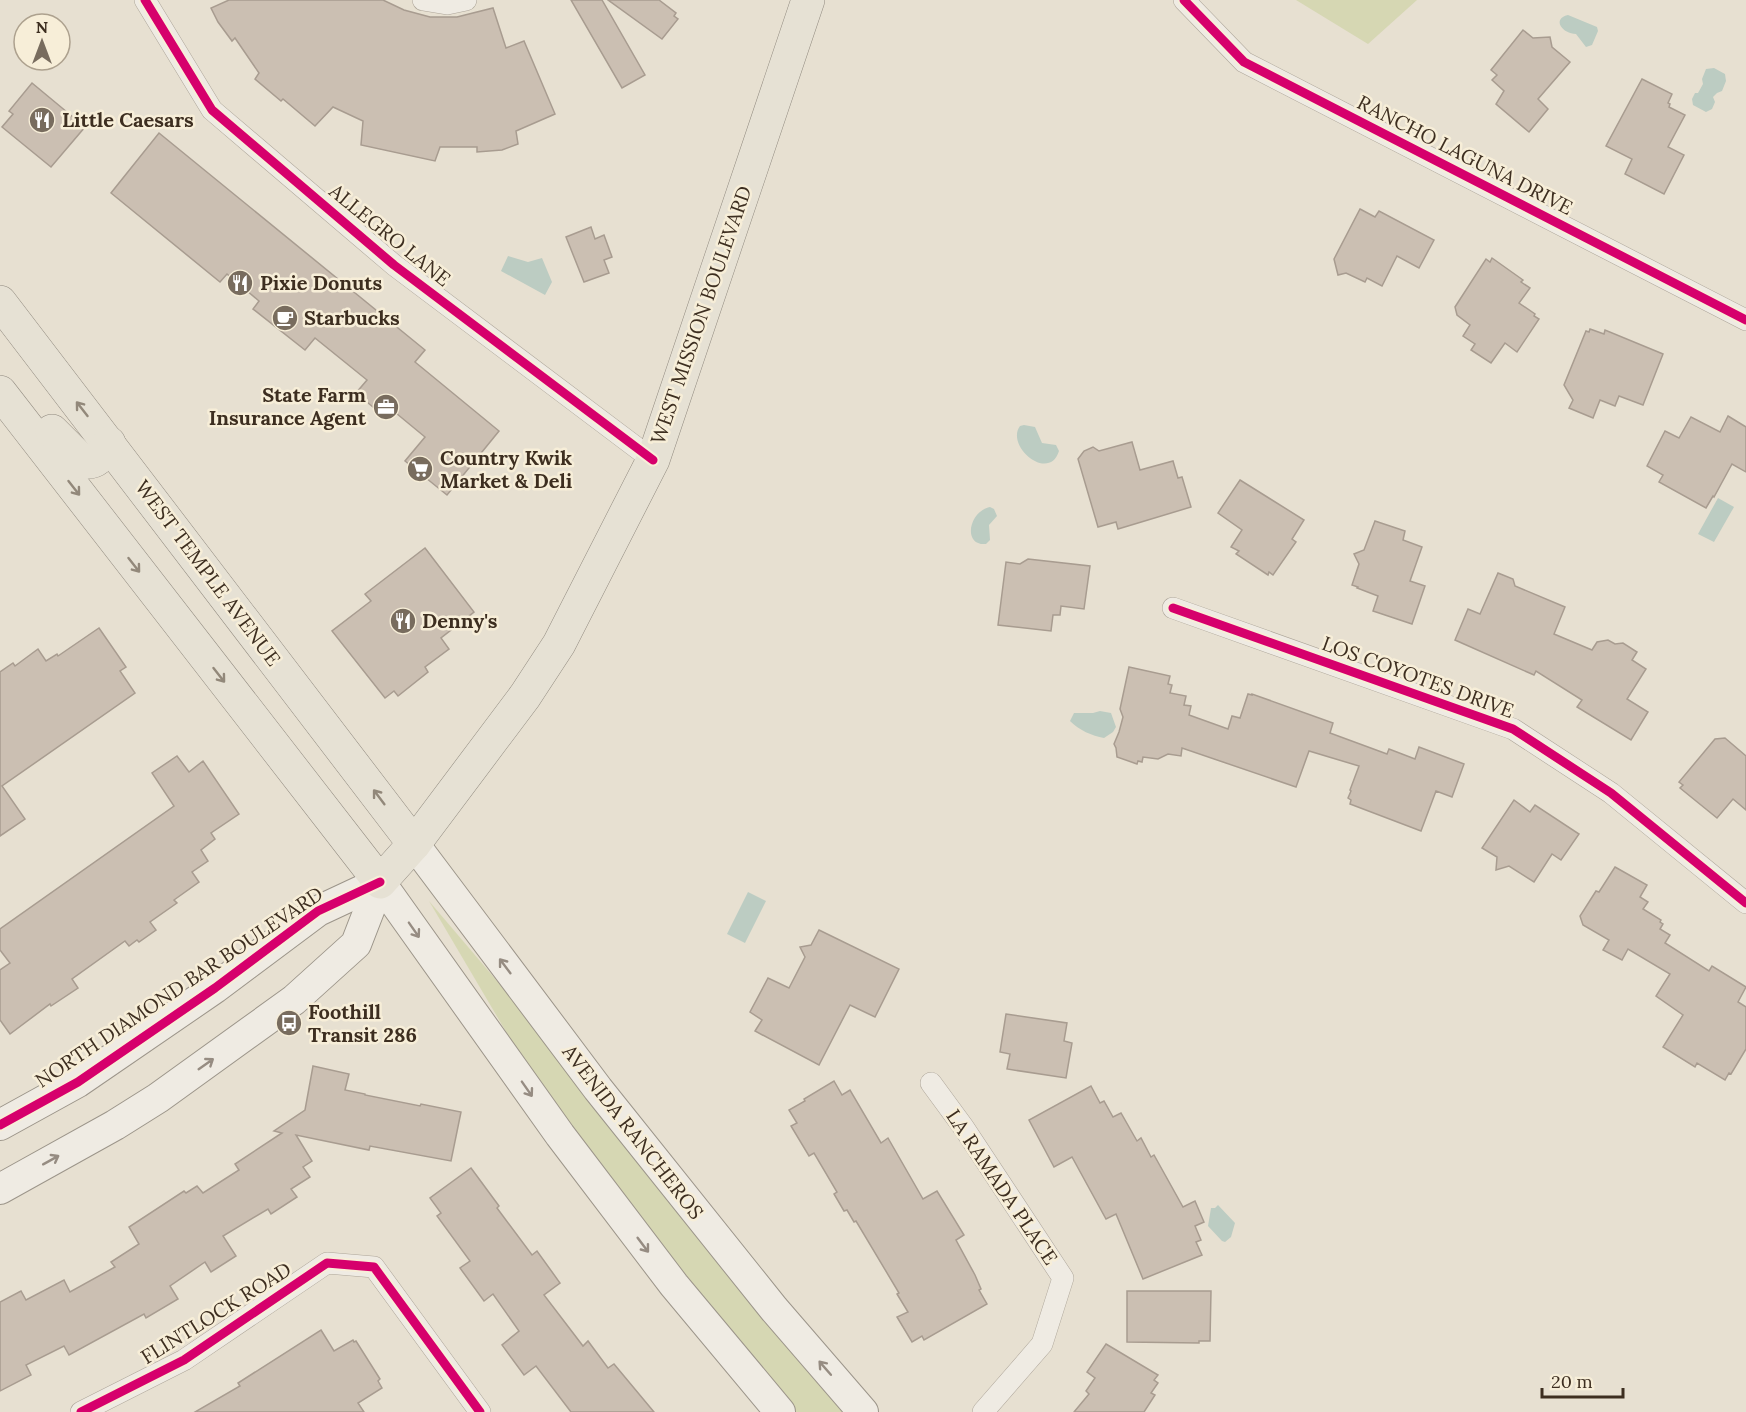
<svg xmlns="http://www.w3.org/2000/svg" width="1746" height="1412" font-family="Lora,serif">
<rect width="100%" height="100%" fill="#e7e0d1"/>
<g fill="#d6d7b3">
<polygon points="1296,0 1417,0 1368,44"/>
<polygon points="429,901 583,1082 854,1412 793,1412 571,1142"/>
</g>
<g fill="#bcccc2">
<path d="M1568,15L1597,27L1598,31L1592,45L1586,47L1576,34C1563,34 1551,19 1568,15Z"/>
<polygon points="1714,68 1725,74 1726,81 1722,91 1717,93 1713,97 1715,102 1712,109 1706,112 1693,105 1692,99 1695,93 1698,93 1703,84 1702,79 1706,69"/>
<polygon points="508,256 528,262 542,258 552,282 545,295 501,271"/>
<path d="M1024,425L1035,427L1042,443L1056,445L1059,451C1049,483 1005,446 1020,426Z"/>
<polygon points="1718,498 1734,507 1714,542 1698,534"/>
<path d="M990,507L994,509L997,516L989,525L990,540L986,544C962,546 969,511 990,507Z"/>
<path d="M1100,711L1111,713L1116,727L1113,732L1104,738C1092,736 1079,730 1070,721L1074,713H1093Z"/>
<polygon points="748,892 766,901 745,943 727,934"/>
<polygon points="1218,1205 1235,1223 1231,1237 1225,1242 1222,1241 1208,1226 1211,1208 1215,1208"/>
</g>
<g fill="#cbbfb2" stroke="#a89c90" stroke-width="1.5">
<polygon points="229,0 383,0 404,10 430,17 457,17 493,8 506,48 524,41 555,114 516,131 518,144 502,150 477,152 477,147 440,147 435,161 361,145 363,121 333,107 315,126 283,99 281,101 255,79 259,73 235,38 232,41 218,22 211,8"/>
<polygon points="571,0 602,0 645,75 622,88"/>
<polygon points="608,0 659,0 676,13 674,16 678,19 662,39"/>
<polygon points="1523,30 1533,38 1550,37 1552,47 1570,62 1538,99 1548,109 1529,132 1496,104 1504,91 1492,80 1497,75 1491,70"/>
<polygon points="1642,79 1672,94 1668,103 1670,104 1669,107 1685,115 1668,147 1684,155 1664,194 1625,174 1632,159 1606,146"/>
<polygon points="32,83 85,127 51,167 2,127 13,114 9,111"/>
<polygon points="159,133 425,350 415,362 499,431 447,495 405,461 425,437 385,404 379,412 356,393 367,380 315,338 305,350 253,309 259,301 227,274 220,282 111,193"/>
<polygon points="1360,209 1375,217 1379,211 1434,240 1419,268 1397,256 1382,286 1367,278 1365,282 1346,273 1338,275 1334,259"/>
<polygon points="591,227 595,239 604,235 612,257 604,260 609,273 584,282 566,237"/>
<polygon points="1492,258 1523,280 1521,282 1530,288 1519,303 1535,314 1534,316 1539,319 1517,352 1505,343 1491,363 1471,350 1475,344 1463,336 1470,325 1457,315 1455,307 1486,259 1490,262"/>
<polygon points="1590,329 1604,334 1605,330 1663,354 1643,405 1619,396 1615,406 1600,400 1593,418 1569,408 1573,400 1564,385 1586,331 1589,332"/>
<polygon points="1728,416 1746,427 1746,472 1732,464 1714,497 1713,496 1706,508 1659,482 1663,475 1647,466 1665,431 1679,438 1691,417 1720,432"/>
<polygon points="1132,442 1140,470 1173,461 1178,478 1182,477 1191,507 1118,529 1116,522 1098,527 1078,459 1084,451 1093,447 1099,451"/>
<polygon points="1240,480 1304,520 1292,539 1296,542 1273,575 1269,572 1268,575 1236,554 1239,551 1231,547 1242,530 1218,513"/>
<polygon points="1375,521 1405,531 1403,540 1422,547 1410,581 1425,586 1412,624 1373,611 1378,596 1357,588 1358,587 1352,585 1359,564 1354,554 1364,550"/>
<polygon points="425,548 474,612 441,638 449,649 425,667 428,672 398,696 394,691 385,698 332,631 371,601 365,594"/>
<polygon points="1028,559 1090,566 1084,609 1061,606 1060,615 1053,615 1051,631 998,625 1006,562 1020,564"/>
<polygon points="1498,573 1513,579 1515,586 1565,607 1554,634 1592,650 1597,642 1608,640 1615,644 1623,643 1637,652 1632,660 1646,669 1627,699 1648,712 1631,740 1577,707 1582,700 1536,671 1534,675 1455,640 1468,609 1480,614"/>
<polygon points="99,628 126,667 120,671 135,693 2,786 25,819 0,836 0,672 13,663 15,666 38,649 46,661 57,654 58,656"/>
<polygon points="1129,667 1170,676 1168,684 1172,685 1170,693 1186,696 1184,705 1191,706 1189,715 1228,729 1232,716 1240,718 1248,694 1252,695 1252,694 1333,723 1330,733 1387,754 1389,749 1415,759 1419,747 1464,764 1452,797 1436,791 1421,831 1350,804 1351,800 1348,798 1351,791 1350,790 1359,766 1309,751 1296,787 1182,748 1181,756 1168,754 1158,759 1143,757 1142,762 1138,761 1137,764 1117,757 1116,748 1114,744 1119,732 1123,717 1120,709"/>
<polygon points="1725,738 1746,756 1746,810 1733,799 1717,818 1680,788 1683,785 1679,782 1715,739"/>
<polygon points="177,756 189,772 203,761 239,814 211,833 215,839 201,850 208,861 192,872 199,882 174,900 177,903 150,922 156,930 139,942 137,940 129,946 125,941 72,979 78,988 51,1006 50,1004 10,1034 0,1020 0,970 10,963 0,950 0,929 174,806 152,773"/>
<polygon points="1514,800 1530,812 1535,805 1579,834 1561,860 1552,854 1534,882 1509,866 1496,870 1497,857 1482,848"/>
<polygon points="1615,867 1647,885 1640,897 1648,902 1643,909 1661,920 1660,922 1663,924 1660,929 1670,935 1665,943 1709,971 1712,966 1746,987 1738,1002 1746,1007 1746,1049 1731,1074 1729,1073 1725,1080 1697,1063 1695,1067 1663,1047 1683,1015 1656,996 1670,974 1628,949 1622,960 1603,950 1609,940 1583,925 1580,916 1596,891 1599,892"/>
<polygon points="819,930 899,969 875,1017 850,1005 819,1065 755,1031 762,1020 750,1012 768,978 789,988 805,957 800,947 811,945"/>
<polygon points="1006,1014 1067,1023 1064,1041 1072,1043 1066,1078 1007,1069 1010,1054 1000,1052"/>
<polygon points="313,1066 349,1074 345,1090 365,1094 365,1095 420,1106 421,1104 461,1112 451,1161 370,1146 369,1150 296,1135 312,1161 303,1167 310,1177 291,1189 297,1197 271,1214 268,1209 223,1236 236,1256 211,1272 205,1262 170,1286 178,1299 146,1318 144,1314 69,1355 64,1346 26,1365 31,1375 0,1391 0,1302 21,1291 26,1300 64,1280 70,1292 115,1267 111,1262 139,1244 129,1227 184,1191 186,1193 197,1186 203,1193 239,1170 235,1164 282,1133 274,1131 305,1110"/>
<polygon points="834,1081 842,1095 850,1090 881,1143 888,1138 923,1199 937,1191 964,1235 956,1240 975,1275 981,1289 979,1290 987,1304 924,1340 922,1336 912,1342 897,1317 908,1312 897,1294 899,1293 856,1221 854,1222 847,1210 844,1211 834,1194 837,1192 814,1153 809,1156 791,1126 797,1123 789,1110 805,1101 804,1099"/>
<polygon points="1091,1086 1100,1103 1104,1101 1113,1117 1121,1113 1137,1141 1141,1138 1151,1157 1154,1155 1183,1207 1195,1201 1204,1222 1195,1226 1201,1240 1196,1242 1202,1255 1143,1279 1116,1214 1106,1219 1072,1157 1054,1167 1029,1120"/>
<polygon points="471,1168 499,1206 497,1208 532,1255 537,1251 560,1283 544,1295 583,1346 588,1341 608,1368 614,1364 654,1412 571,1412 536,1366 524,1375 502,1345 519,1331 493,1294 484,1301 460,1268 470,1261 437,1216 441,1213 430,1198"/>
<polygon points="1127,1291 1211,1291 1210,1341 1199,1341 1199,1343 1127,1342"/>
<polygon points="321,1330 334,1351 353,1340 354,1342 356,1341 380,1379 378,1381 382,1388 358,1403 364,1412 195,1412 240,1386 238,1383"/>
<polygon points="1106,1344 1158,1375 1154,1380 1158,1383 1151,1393 1155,1395 1144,1412 1074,1412 1089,1394 1086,1391 1095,1378 1087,1372"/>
</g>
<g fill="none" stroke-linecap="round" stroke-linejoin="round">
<g stroke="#ada599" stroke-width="22">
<g id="minor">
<polyline points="145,0 212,110 394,265 653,460"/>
<polyline points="423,0 447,4 466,0"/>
<polyline points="1184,0 1244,62 1746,320"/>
<polyline points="1173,608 1513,729 1611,793 1746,903"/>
<polyline points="931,1083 964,1128 1063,1278 1042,1344 983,1412"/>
<polyline points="81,1412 184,1360 327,1263 374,1267 480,1412"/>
</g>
</g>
<g stroke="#9c958a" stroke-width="32">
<g id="secondary">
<polyline points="414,844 598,1089 774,1309 863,1412"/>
<polyline points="380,882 560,1135 674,1285 780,1412"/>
<polyline points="0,1125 78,1082 215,988 318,911 380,882"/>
<polyline points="0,1189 115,1125 158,1098 294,1000 356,944 380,882"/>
</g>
</g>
<g stroke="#928b80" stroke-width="34">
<g id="primary">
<polyline points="0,302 414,844"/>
<polyline points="0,392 380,882 414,844 525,696 559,644 653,460 808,0"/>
<path d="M52,431L83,462C98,464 102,454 109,443"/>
</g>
</g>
<use href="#minor" stroke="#efebe3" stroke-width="21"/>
<use href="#secondary" stroke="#efebe3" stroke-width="30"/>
<use href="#primary" stroke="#e6e1d4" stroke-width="33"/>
<g stroke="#f7eed8" stroke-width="13">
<g id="cycleway">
<polyline points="145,0 212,110 394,265 653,460"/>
<polyline points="1184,0 1244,62 1746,320"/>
<polyline points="1173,608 1513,729 1611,793 1746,903"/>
<polyline points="0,1125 78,1082 215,988 318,911 380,882"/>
<polyline points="81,1412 184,1360 327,1263 374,1267 480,1412"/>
</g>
</g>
<use href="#cycleway" stroke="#d6006c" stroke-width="9"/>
</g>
<defs><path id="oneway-shaft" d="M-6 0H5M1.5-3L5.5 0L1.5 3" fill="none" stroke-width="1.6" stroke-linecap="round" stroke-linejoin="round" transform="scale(1.5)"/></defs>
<g stroke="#92887a">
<use href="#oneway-shaft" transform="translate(82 409) rotate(-128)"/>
<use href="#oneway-shaft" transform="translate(74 488) rotate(52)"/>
<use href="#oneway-shaft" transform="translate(134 565) rotate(52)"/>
<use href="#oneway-shaft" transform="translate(219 675) rotate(52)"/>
<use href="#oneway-shaft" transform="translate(379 797) rotate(-127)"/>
</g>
<g stroke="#968c82">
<use href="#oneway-shaft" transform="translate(414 930) rotate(55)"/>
<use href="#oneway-shaft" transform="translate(505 966) rotate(-127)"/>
<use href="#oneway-shaft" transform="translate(206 1064) rotate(-35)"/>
<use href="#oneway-shaft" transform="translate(527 1089) rotate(55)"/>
<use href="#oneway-shaft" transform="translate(51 1160) rotate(-29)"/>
<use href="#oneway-shaft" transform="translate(643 1245) rotate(53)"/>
<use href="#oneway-shaft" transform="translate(825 1368) rotate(-131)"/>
</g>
<defs>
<g id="restaurant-disc" transform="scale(1.35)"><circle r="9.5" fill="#786c5e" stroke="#f7eed8"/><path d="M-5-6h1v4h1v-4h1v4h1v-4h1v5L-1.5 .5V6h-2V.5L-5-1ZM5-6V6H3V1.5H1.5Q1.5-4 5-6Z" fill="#fff"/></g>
<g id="cafe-disc" transform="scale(1.35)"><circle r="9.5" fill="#786c5e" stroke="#f7eed8"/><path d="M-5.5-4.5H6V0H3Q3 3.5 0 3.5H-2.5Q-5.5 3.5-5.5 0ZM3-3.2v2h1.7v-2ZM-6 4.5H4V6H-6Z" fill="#fff"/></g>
<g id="office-disc" transform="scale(1.35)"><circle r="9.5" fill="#786c5e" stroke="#f7eed8"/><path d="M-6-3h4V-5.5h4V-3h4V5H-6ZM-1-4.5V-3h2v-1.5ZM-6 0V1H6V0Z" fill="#fff"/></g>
<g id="supermarket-disc" transform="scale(1.35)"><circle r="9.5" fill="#786c5e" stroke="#f7eed8"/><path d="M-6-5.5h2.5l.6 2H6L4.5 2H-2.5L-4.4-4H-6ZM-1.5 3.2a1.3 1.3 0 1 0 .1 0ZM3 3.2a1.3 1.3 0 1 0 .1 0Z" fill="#fff"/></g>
<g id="bus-disc" transform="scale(1.35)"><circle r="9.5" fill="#786c5e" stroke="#f7eed8"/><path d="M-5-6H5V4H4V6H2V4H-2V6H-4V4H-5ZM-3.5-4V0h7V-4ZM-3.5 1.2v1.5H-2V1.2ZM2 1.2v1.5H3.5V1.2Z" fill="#fff"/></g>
</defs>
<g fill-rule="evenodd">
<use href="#restaurant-disc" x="42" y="120"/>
<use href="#restaurant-disc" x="240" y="283"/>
<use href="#cafe-disc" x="285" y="318"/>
<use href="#office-disc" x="386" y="407"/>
<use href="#supermarket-disc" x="420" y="469"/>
<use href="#restaurant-disc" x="403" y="621"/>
<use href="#bus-disc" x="289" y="1023"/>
</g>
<g text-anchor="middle" stroke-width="5" stroke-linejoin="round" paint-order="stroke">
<g font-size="20" font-weight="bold" fill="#3d2e20" stroke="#f7eed8" text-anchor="start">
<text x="62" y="127">Little Caesars</text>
<text x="260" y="290">Pixie Donuts</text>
<text x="304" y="325">Starbucks</text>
<text x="366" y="402" text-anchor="end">State Farm<tspan x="366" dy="23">Insurance Agent</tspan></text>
<text x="440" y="465">Country Kwik<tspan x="440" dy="23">Market &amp; Deli</tspan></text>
<text x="422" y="628">Denny's</text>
<text x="308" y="1019">Foothill<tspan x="308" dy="23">Transit 286</tspan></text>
</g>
<g font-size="20" fill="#3d2e20" stroke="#f7eed8">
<text transform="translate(1465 155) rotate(27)" y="7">RANCHO LAGUNA DRIVE</text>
<text transform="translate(390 235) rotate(39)" y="7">ALLEGRO LANE</text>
<text transform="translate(701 315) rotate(-71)" y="7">WEST MISSION BOULEVARD</text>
<text transform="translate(208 573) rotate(53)" y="7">WEST TEMPLE AVENUE</text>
<text transform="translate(1418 677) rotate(20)" y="7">LOS COYOTES DRIVE</text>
<text transform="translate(179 987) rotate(-34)" y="7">NORTH DIAMOND BAR BOULEVARD</text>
<text transform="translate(633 1132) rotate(52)" y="7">AVENIDA RANCHEROS</text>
<text transform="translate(1002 1187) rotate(56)" y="7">LA RAMADA PLACE</text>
<text transform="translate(216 1313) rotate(-32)" y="7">FLINTLOCK ROAD</text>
</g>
</g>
<g transform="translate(42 42)"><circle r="28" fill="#f7eed8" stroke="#ada18e" stroke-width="1.5"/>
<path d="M0-4.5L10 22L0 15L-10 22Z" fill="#786c5e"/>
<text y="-9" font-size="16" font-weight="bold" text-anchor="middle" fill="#3d2e20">N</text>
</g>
<path d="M1542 1388v9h81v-9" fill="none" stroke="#3d2e20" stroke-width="3"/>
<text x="1551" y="1388" font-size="18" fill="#3d2e20" stroke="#f7eed8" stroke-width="4.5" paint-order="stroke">20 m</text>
</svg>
